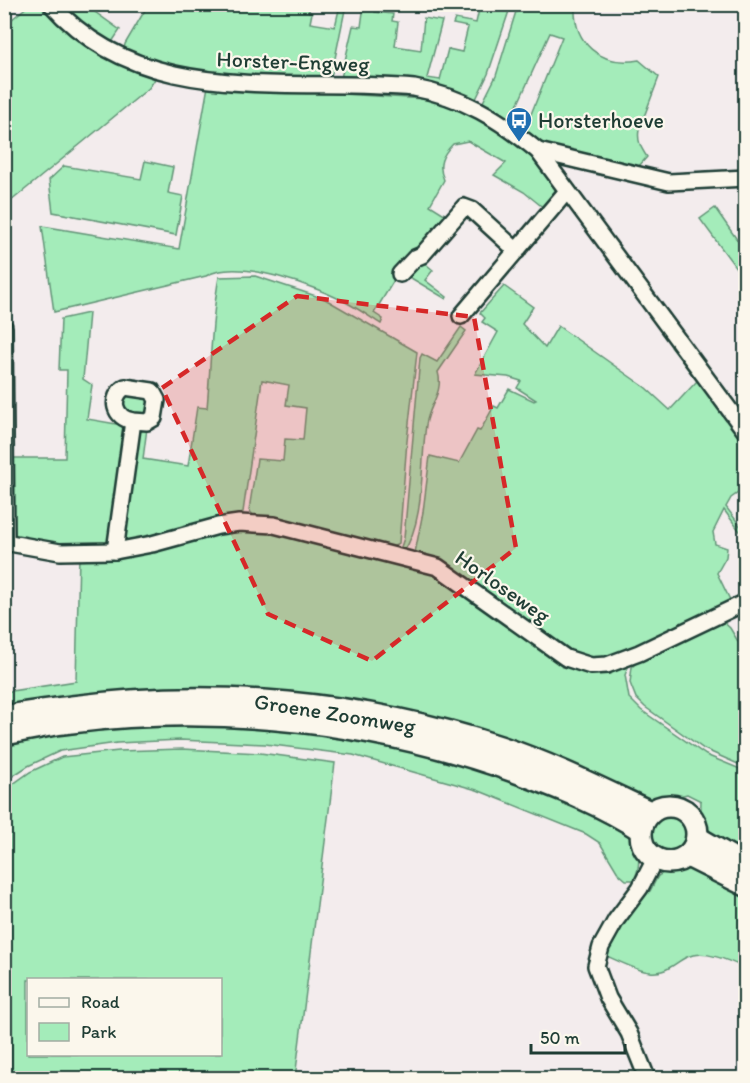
<svg xmlns="http://www.w3.org/2000/svg" width="750" height="1083" font-family="Itim,sans-serif">
<rect width="100%" height="100%" fill="#f3eced"/>
<filter id="ink" filterUnits="userSpaceOnUse"><feTurbulence type="fractalNoise" baseFrequency=".0167" numOctaves="2"/><feDisplacementMap in="SourceGraphic" scale="12" xChannelSelector="R" yChannelSelector="G"/><feConvolveMatrix kernelMatrix="1 2 1 2 8 2 1 2 1" color-interpolation-filters="sRGB"/></filter>
<g filter="url(#ink)">
<g fill="#a4ecba" stroke="#629477" stroke-width="1.5" fill-rule="evenodd">
<polygon points="29,5 43,5 54,14 153,74 155,79 149,88 5,206 5,25"/>
<polygon points="59,5 85,5 120,30 112,42 107,43"/>
<polygon points="148,5 301,5 309,7 309,12 312,13 310,23 335,27 340,5 346,5 332,73 328,78 248,79 160,66 124,49 125,44"/>
<polygon points="364,5 376,5 375,12 393,14 392,21 398,22 395,46 421,50 424,18 442,21 427,78 440,80 448,49 462,52 468,27 453,24 455,19 476,23 480,5 511,5 488,74 475,101 341,78 353,26 361,27"/>
<path d="M518,5H575C573,43 600,67 639,60L659,77L639,130C637,141 641,148 647,157L639,166L541,145L525,129L562,37L550,33L511,119L482,104L496,76Z"/>
<path d="M208,86L425,99L456,106L525,144L558,191L545,209L524,192L494,175L506,163L468,141L453,144C442,155 437,165 444,180L430,205L446,215L415,254L411,252L374,313L383,319L381,324C370,317 360,310 349,304C318,287 238,257 206,276L54,312L42,226L179,249Z"/>
<polygon points="145,161 173,167 168,193 183,196 176,235 53,212 49,180 64,166 141,179"/>
<polygon points="715,208 745,251 745,280 700,219"/>
<polygon points="421,260 433,270 425,280 447,297 446,299 406,275"/>
<path d="M255,276L325,299L417,352L407,441L399,543L390,549L255,518L249,510L257,459L283,461L285,439L303,440L306,408L286,405L289,385L262,380L243,512L240,517L126,546L122,539L138,433L147,428L143,459L188,466L197,407L207,408C211,364 211,319 219,277Z"/>
<polygon points="504,286 533,307 522,324 545,348 558,326 646,388 670,410 697,381 672,348 677,349 745,438 745,488 731,498 726,507 745,532 745,538 724,510 713,532 715,544 727,548 726,557 717,573 732,604 611,660 577,660 415,553 423,512 430,456 459,463 477,430 480,431 494,406 498,408 509,389 534,401 536,400 517,388 521,381 508,377 475,374 498,332 482,322 485,318 480,313"/>
<polygon points="89,313 83,379 92,385 87,419 122,425 126,428 110,544 80,549 13,538 12,458 65,458 67,370 59,370 61,319"/>
<path d="M461,327L466,331L438,372C444,393 429,404 426,425C420,465 426,519 403,553L395,551L401,547L404,538L420,358L422,354L437,362Z"/>
<polygon points="123,394 152,398 148,416 122,412"/>
<path d="M271,529L430,569L562,660L630,662L625,675L629,698L641,710L706,755L745,771V863C718,845 699,838 701,801L687,794L655,802H646L477,737L5,712V692L76,681L79,556L219,530Z"/>
<polygon points="720,619 730,628 745,653 745,767 704,749 645,707 636,698 630,683 632,667 644,655"/>
<path d="M154,720L367,736L479,764L629,828C638,846 643,862 634,880H626L618,873L600,843L586,834L477,790L353,755L265,744L180,740L117,743L60,751L28,766L5,781V740Z"/>
<path d="M182,749L260,753L335,763L295,1078H12L9,787L30,772L62,757L119,751ZM28,980H220V1054H28Z"/>
<circle cx="670" cy="834" r="21"/>
<path d="M690,866L745,889V968C730,961 704,949 687,957C674,963 666,974 650,972C636,971 615,959 602,954L634,902L650,891L658,876L666,871Z"/>
</g>
<g fill="none" stroke-linecap="round" stroke-linejoin="round">
<g stroke="#1f3d34" stroke-width="20">
<g id="minor">
<path d="M51,4C145,110 290,76 414,88C464,97 499,119 538,151L746,432"/>
<polyline points="538,151 669,182 746,178"/>
<polyline points="400,274 415,258 422,255 464,207 472,210 517,251"/>
<polyline points="461,316 567,191"/>
<polyline points="4,327 6,542"/>
<polyline points="4,542 60,552 115,551 152,544 218,526 239,523 274,525 438,567 566,658 591,666 607,665 639,653 746,602"/>
<path d="M115,551L133,421C114,418 109,398 125,387L152,391L157,400L154,418L147,422L133,421"/>
<polyline points="647,1078 629,1033 608,998 596,966 601,947 616,920 640,888 655,859"/>
</g>
</g>
<g stroke="#1f3d34" stroke-width="26">
<g id="secondary">
<path d="M4,717C27,712 50,710 72,707C215,688 363,702 500,747C551,764 601,789 650,812"/>
<path d="M4,734C27,730 49,724 71,722C220,703 382,722 522,774C562,789 605,806 641,830"/>
<circle cx="669" cy="834" r="28"/>
<polyline points="698,838 746,866"/>
<polyline points="688,856 746,885"/>
</g>
</g>
<use href="#minor" stroke="#fbf7ec" stroke-width="15"/>
<use href="#secondary" stroke="#fbf7ec" stroke-width="21"/>
</g>
</g>
<path fill="#d62828" fill-opacity="0.2" stroke="#d62828" stroke-width="4.5" stroke-dasharray="12 8" stroke-linejoin="round" d="M297,296L474,317L516,548L372,661L268,614L162,388Z"/>
<defs>
<g id="bus-pin" transform="scale(1.35)"><path d="M0 17L-7.5 6A9.5 9.5 0 1 1 7.5 6Z" fill="#1f6fb2" stroke="#fbf7ec"/><path d="M-5-6H5V4H4V6H2V4H-2V6H-4V4H-5ZM-3.5-4V0h7V-4ZM-3.5 1.2v1.5H-2V1.2ZM2 1.2v1.5H3.5V1.2Z" fill="#fff"/></g>
</defs>
<g fill-rule="evenodd">
<use href="#bus-pin" x="519" y="120"/>
</g>
<g text-anchor="middle" stroke-width="4.5" stroke-linejoin="round" paint-order="stroke">
<g font-size="22" fill="#1f3d34" stroke="#fbf7ec">
<text transform="translate(293 61) rotate(2)" y="8">Horster-Engweg</text>
<text transform="translate(503 586) rotate(35)" y="8">Horloseweg</text>
<text transform="translate(335 713) rotate(9)" y="8">Groene Zoomweg</text>
</g>
<g font-size="22" fill="#1f3d34" stroke="#fbf7ec" text-anchor="start">
<text x="538" y="128">Horsterhoeve</text>
</g>
</g>
<rect width="750" height="1083" fill="none" stroke="#fbf7ec" stroke-width="24"/>
<rect x="12" y="12" width="726" height="1059" fill="none" stroke="#1f3d34" stroke-width="2" filter="url(#ink)"/>
<rect x="27" y="978" width="195" height="78" fill="#fbf7ec" stroke="#a3ada2" stroke-width="1.5"/>
<rect x="39" y="998" width="30" height="9" fill="#fbf7ec" stroke="#a3ada2" stroke-width="1.5"/>
<text x="81" y="1008" font-size="18" fill="#1f3d34">Road</text>
<rect x="39" y="1023" width="30" height="18" fill="#a4ecba" stroke="#a3ada2" stroke-width="1.5"/>
<text x="81" y="1038" font-size="18" fill="#1f3d34">Park</text>
<path d="M531 1044v9h94v-9" fill="none" stroke="#1f3d34" stroke-width="3"/>
<text x="540" y="1044" font-size="18" fill="#1f3d34" stroke="#fbf7ec" stroke-width="4.5" paint-order="stroke">50 m</text>
</svg>
